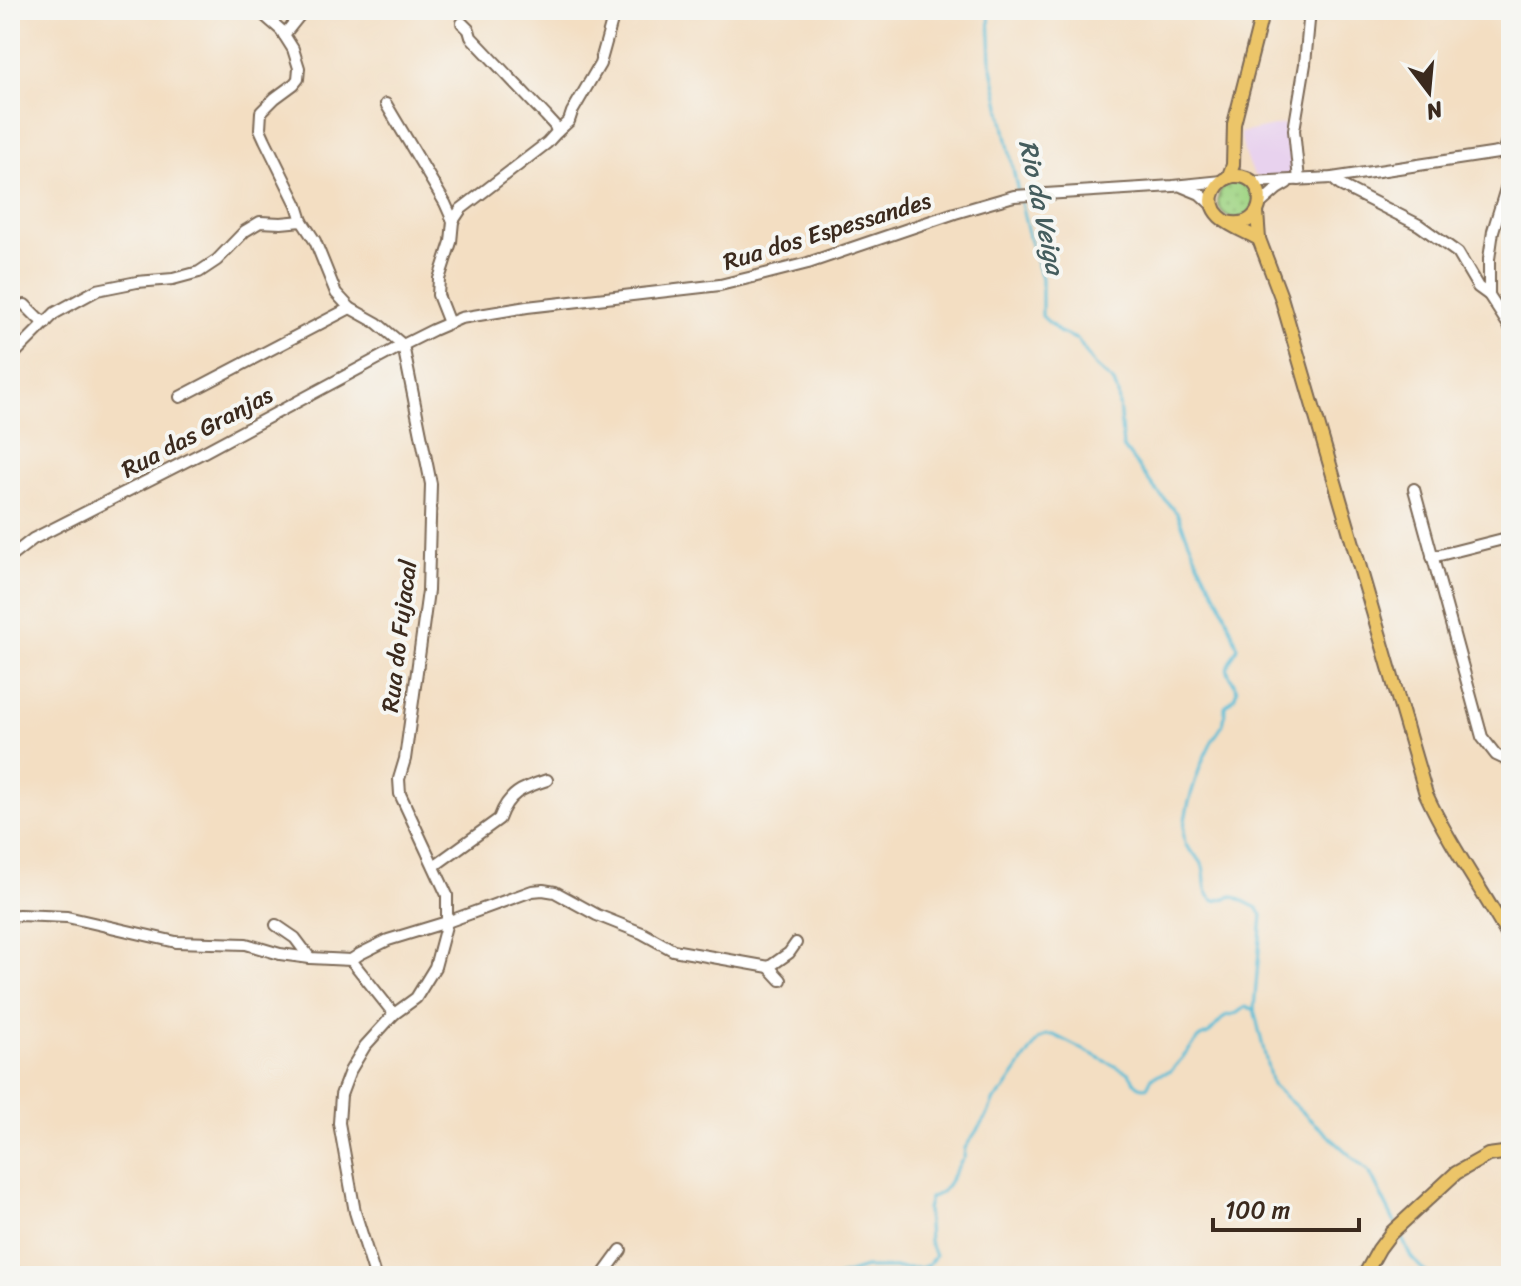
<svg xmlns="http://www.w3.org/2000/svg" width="1521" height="1286" font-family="Sriracha,sans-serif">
<defs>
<pattern id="grass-dots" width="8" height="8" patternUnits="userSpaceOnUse" patternTransform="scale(2)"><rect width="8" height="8" fill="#a1d585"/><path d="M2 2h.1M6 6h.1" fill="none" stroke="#8cb772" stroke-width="1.8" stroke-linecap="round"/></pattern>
</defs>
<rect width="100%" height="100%" fill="#f6f6f2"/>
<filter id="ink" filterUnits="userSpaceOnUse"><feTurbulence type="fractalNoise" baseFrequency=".0125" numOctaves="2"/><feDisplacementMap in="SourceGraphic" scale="16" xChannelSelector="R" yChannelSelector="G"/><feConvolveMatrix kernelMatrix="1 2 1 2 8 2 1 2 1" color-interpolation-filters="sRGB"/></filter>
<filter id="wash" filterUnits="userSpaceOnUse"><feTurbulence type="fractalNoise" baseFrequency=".006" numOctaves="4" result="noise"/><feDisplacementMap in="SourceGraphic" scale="32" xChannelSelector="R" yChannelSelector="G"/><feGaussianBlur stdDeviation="1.8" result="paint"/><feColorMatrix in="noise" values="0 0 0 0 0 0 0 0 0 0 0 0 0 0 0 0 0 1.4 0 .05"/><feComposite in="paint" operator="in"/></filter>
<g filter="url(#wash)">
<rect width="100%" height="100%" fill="#f3dec2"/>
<polygon fill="#e8d2ee" points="1284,124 1296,168 1287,177 1260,178 1254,175 1244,152 1240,133"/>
<circle fill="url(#grass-dots)" stroke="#6e8052" stroke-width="2" cx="1236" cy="200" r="18"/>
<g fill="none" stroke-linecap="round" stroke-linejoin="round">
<g stroke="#58bcd6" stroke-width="3">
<polyline points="989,10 991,63 1018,192"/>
<path d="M1020,199L1029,238L1042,278V316L1059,332L1078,340L1094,365L1114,383L1118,394L1123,447L1156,490L1177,513L1199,564L1221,603L1238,647C1222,676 1226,663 1237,690L1234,698L1225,706C1225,711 1225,719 1223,724C1220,731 1213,738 1210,745C1200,764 1177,826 1186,845C1190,853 1199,856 1202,864C1208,878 1200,892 1215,901L1233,896L1257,908L1262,915L1254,1009L1272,1085L1370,1173L1395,1223"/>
<polyline points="1398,1230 1411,1257 1429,1276"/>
<path d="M839,1276L865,1268H921L928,1265L935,1256L929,1241L927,1209L930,1198L940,1193L947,1185L964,1157L965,1148L988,1114L993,1101L1004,1090L1038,1040L1046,1035H1054L1129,1073C1134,1081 1137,1088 1147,1087L1152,1077L1171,1071L1200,1037L1208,1034L1225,1016L1237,1013L1245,1007L1254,1009"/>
</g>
</g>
</g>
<g filter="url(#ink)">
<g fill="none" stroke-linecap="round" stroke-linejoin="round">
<g stroke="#7b6957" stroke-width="14">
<g id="minor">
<polyline points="258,10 281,30 293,49 299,68 298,79 294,84 275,98 261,112 260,129 265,140 297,205 302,221 315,241 336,293 350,308 377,323 403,345"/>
<polyline points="284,35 304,10"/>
<polyline points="386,104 445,203 453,221 451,242 439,279 438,295 449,323"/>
<polyline points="557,132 569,121 572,112 600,64 615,10"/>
<polyline points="1503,152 1507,141 1511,138"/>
<polyline points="1332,178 1340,185 1419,225 1458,253 1478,287 1489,295 1511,329"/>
<polyline points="1299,180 1294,130 1305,64 1310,10"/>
<polyline points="1253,182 1332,178 1511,151"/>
<polyline points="1183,187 1200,194 1213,206"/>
<polyline points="1260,204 1277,189 1287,183"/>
<polyline points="453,221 461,209 547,143 557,132 555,126 546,116 471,37 469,30 462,23"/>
<polyline points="1489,295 1489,259 1493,231 1511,172"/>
<polyline points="25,305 38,318 46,323"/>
<polyline points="10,358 55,313 97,290 137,282 173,279 199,272 217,260 245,231 260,222 281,223 302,221"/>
<polyline points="180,397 350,308"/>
<polyline points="1414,489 1482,737 1496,755 1511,762"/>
<polyline points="10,557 33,539 202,453 403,345 433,330 461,318 527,307 720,285 757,276 808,263 955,213 1014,196 1173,186 1222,181"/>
<polyline points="1432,557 1511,537"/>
<path d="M434,866L499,819C508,793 522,788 547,780"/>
<polyline points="10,916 19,915 67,917 176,942 246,944 280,954 310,958 351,960 360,954 388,940 447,922 532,891 543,890 555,892 597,915 642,933 673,950 769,967 789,953 796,943"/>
<polyline points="276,925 295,938 310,958"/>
<polyline points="351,960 394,1014"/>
<polyline points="769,967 781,980"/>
<polyline points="10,1267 21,1276"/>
<polyline points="375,1276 355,1212 339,1123 341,1095 350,1071 365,1046 394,1014 416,998 435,967 447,922 447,895 400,794 399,779 405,759 428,591 431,484 403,345"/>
<polyline points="602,1276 621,1250"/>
</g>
</g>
<g stroke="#7b6957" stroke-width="16">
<g id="major">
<polyline points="1228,178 1233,165 1234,124 1263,10"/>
<path d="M1257,212L1259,239L1281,297L1426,794C1450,846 1483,891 1511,941"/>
<path d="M1227,222C1269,232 1270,173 1234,176C1225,177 1219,183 1215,190C1201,218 1242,229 1259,239"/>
<polyline points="1364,1276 1379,1249 1391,1233 1456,1173 1488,1155 1511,1152"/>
</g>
</g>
<use href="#minor" stroke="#fff" stroke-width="10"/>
<use href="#major" stroke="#ecc569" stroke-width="12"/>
</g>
</g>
<g text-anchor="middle" stroke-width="8" stroke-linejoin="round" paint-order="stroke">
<g font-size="24" fill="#3b2a1e" stroke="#f6f6f2">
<text transform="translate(827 231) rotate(-17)" y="8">Rua dos Espessandes</text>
<text transform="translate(197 432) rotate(-28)" y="8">Rua das Granjas</text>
<text transform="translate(399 636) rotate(-83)" y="8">Rua do Fujacal</text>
</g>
<g font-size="26" font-style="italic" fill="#455d5e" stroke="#f6f6f2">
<text transform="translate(1042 207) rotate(78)" y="9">Rio da Veiga</text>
</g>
</g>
<rect width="1521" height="1286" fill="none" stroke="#f6f6f2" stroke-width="40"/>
<g transform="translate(1429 92) rotate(164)" stroke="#f6f6f2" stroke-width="6" paint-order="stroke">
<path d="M0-6L14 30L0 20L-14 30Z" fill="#3b2a1e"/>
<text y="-12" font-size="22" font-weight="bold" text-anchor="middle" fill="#3b2a1e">N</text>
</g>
<path d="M1213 1218v12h146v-12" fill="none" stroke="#3b2a1e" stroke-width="4"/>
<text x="1225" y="1218" font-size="24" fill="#3b2a1e" stroke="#f6f6f2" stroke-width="6" paint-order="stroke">100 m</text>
</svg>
